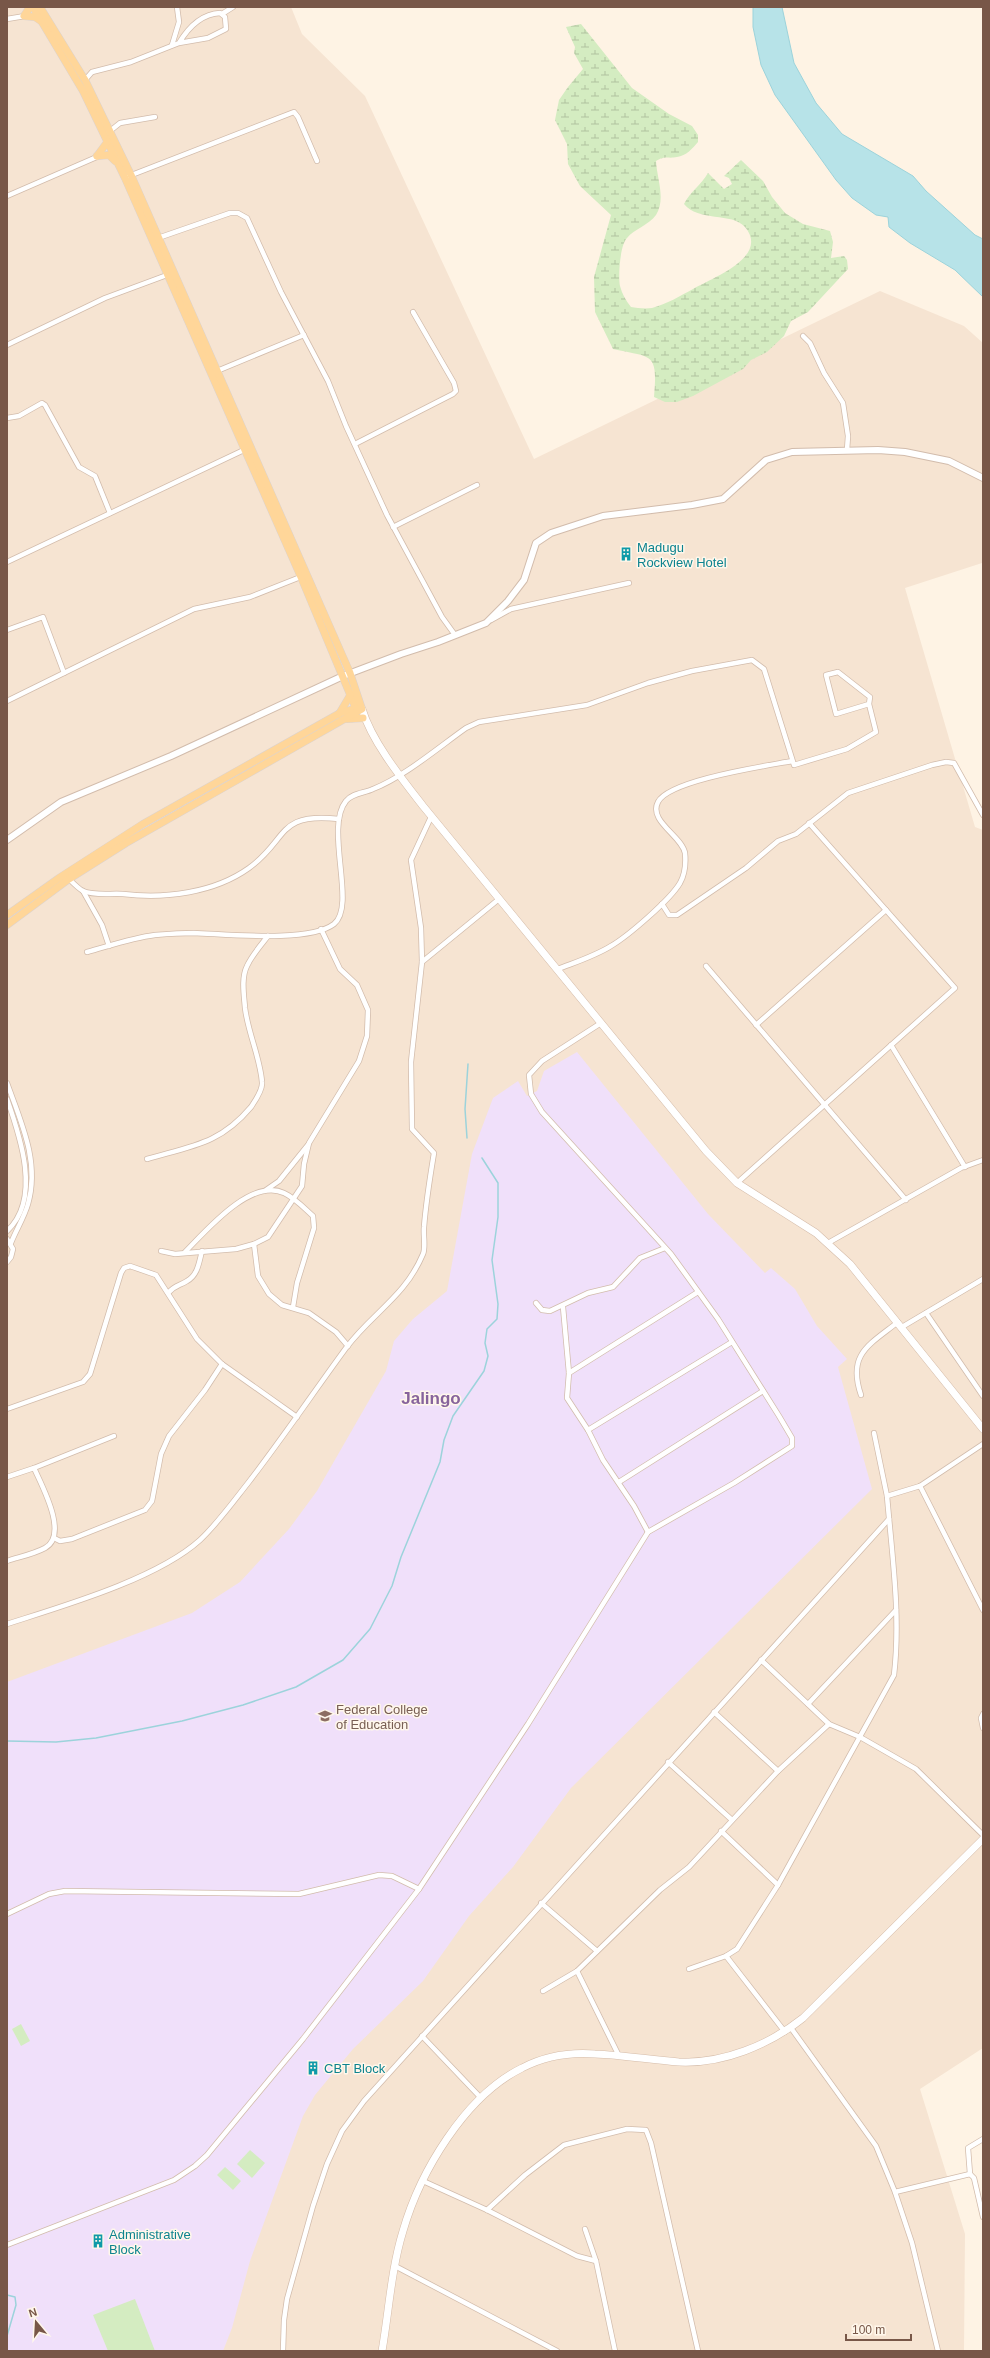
<svg xmlns="http://www.w3.org/2000/svg" width="990" height="2358" font-family="Arial,sans-serif">
<defs>
<pattern id="wetland-marsh" width="20" height="14" patternUnits="userSpaceOnUse"><rect width="20" height="14" fill="#d4ecc1"/><path d="M1 5h8M5 5V1M11 12h8M15 12V8" fill="none" stroke="#b1c29f"/></pattern>
</defs>
<rect width="100%" height="100%" fill="#fef3e4"/>
<polygon fill="#f6e4d2" points="7,7 291,7 302,34 365,96 534,459 880,291 964,326 983,343 983,564 982,563 905,588 975,827 983,830 983,2048 920,2089 965,2234 964,2351 7,2351"/>
<polygon fill="#f0e0fa" points="577,1052 708,1214 765,1273 771,1268 795,1289 817,1326 847,1359 838,1367 872,1489 571,1788 513,1867 469,1916 423,1981 353,2049 315,2095 303,2116 250,2261 232,2328 223,2351 7,2351 7,1682 192,1613 240,1582 289,1529 317,1491 386,1371 394,1341 413,1319 447,1291 472,1154 493,1098 518,1081 527,1096 537,1091 544,1071"/>
<path fill="url(#wetland-marsh)" d="M581,24L632,88L669,114L692,126L698,135V142C693,148 686,156 677,157C667,159 666,155 656,161C657,179 666,199 656,215C649,225 634,229 627,238C620,245 618,276 620,286C622,294 626,301 631,307C637,308 645,309 652,308C667,304 680,296 693,289C712,278 770,257 745,227C732,212 698,222 684,204C690,192 701,185 708,173L724,189L732,184L729,178L724,176L741,160L763,181L772,197L785,213L803,224L830,231L833,242L831,258L844,256L847,260L848,269L808,312L791,321L784,336L767,352L751,360L743,369L693,396L677,402H665L654,397C658,351 652,358 613,349L595,312L594,277L611,215L580,186L568,164L567,144L555,120L559,100L568,87L583,69L574,53L575,47L566,27Z"/>
<g fill="#d4ecc1">
<polygon points="21,2024 30,2041 21,2046 12,2029"/>
<polygon points="250,2150 265,2163 252,2178 237,2164"/>
<polygon points="225,2167 241,2181 233,2190 217,2175"/>
<polygon points="135,2299 155,2351 108,2351 93,2315"/>
</g>
<polygon fill="#b7e3e8" stroke="#9cd3db" points="753,7 782,7 794,63 816,103 842,134 913,176 926,191 975,235 983,239 983,297 955,270 910,243 889,227 888,217 876,215 852,198 836,180 775,95 761,65 753,27"/>
<g fill="none" stroke-linecap="round" stroke-linejoin="round">
<g stroke="#9cd3db" stroke-width="1.5">
<polyline points="467,1138 465,1109 468,1064"/>
<polyline points="7,1741 56,1742 96,1738 182,1721 243,1705 296,1687 343,1660 370,1629 392,1586 401,1557 440,1462 444,1440 453,1416 484,1371 488,1356 485,1343 487,1329 497,1319 498,1304 492,1260 498,1217 498,1183 482,1158"/>
<polyline points="7,2295 15,2297 16,2305 7,2336"/>
</g>
<g stroke="#d2bcac" stroke-width="6">
<g id="minor">
<polyline points="222,14 233,7"/>
<polyline points="7,19 25,16"/>
<polyline points="172,45 179,22 177,7"/>
<path d="M85,80L92,72L131,62L179,43L208,38L226,29L225,17L220,13C202,14 188,28 179,43"/>
<polyline points="110,131 120,123 155,117"/>
<polyline points="129,176 294,112 298,117 317,161"/>
<polyline points="7,196 99,156"/>
<polyline points="158,238 230,213 238,213 247,218 281,292 328,381 346,426 387,515 442,617 455,635"/>
<polyline points="803,336 810,343 824,373 843,403 848,436 847,450"/>
<polyline points="7,345 105,298 167,275"/>
<polyline points="217,371 304,335"/>
<polyline points="7,418 19,416 42,403 45,405 79,467 95,476 110,513"/>
<polyline points="355,444 453,394 456,391 454,383 413,312"/>
<polyline points="393,527 477,485"/>
<polyline points="7,562 246,449"/>
<polyline points="491,620 511,609 629,583"/>
<polyline points="7,630 43,617 64,673"/>
<polyline points="7,701 194,609 250,597 303,576"/>
<path d="M69,879C73,883 79,889 83,891C95,896 111,893 123,894C165,899 214,893 249,868C289,839 276,812 339,819"/>
<polyline points="83,891 102,925 109,946"/>
<polyline points="662,904 669,915 677,915 746,868 778,841 796,834 848,793 932,765 946,762 954,763 983,815"/>
<path d="M87,952C109,946 132,938 155,935C167,934 181,933 194,933C226,934 309,943 334,924C357,906 324,828 346,801C352,793 365,793 373,789C404,777 439,747 466,728L479,722L587,705L648,683L692,671L752,660L764,669L794,765L847,749L876,732L869,704L836,714L826,675L838,672L870,697L869,704"/>
<polyline points="422,962 499,899"/>
<polyline points="706,966 906,1200"/>
<path d="M558,969C576,962 595,956 611,946C628,936 670,900 680,883C685,874 686,863 685,853C682,836 648,821 658,802C669,780 766,766 792,761"/>
<polyline points="756,1025 886,910"/>
<polyline points="891,1045 965,1167"/>
<path d="M7,1083C21,1122 40,1162 28,1204C24,1218 16,1230 11,1243"/>
<path d="M7,1099C20,1136 42,1199 7,1231"/>
<path d="M147,1159C192,1146 220,1144 251,1107C255,1101 263,1090 262,1082C260,1057 248,1033 245,1008C244,995 241,978 247,966C252,955 261,945 268,936"/>
<polyline points="737,1183 955,988 809,823"/>
<polyline points="266,1190 279,1181 308,1145"/>
<polyline points="7,1239 13,1249 11,1257 7,1262"/>
<polyline points="828,1243 961,1168 983,1160"/>
<polyline points="254,1244 258,1276 269,1294 282,1305 309,1313 336,1332 348,1346"/>
<polyline points="161,1251 175,1254 236,1249 254,1244 268,1237 302,1186 304,1164 309,1143 359,1061 367,1036 368,1010 357,985 340,969 321,929"/>
<path d="M185,1252C205,1232 251,1177 284,1193C295,1198 304,1208 313,1216L314,1228L297,1283L293,1307"/>
<path d="M168,1293C175,1285 179,1286 187,1281C198,1275 199,1262 202,1251"/>
<polyline points="536,1303 542,1310 550,1311 588,1293 613,1287 640,1258 665,1248"/>
<polyline points="563,1307 569,1373 567,1398 588,1430 603,1460 634,1506 648,1532"/>
<polyline points="926,1313 983,1396"/>
<polyline points="902,1327 983,1279"/>
<polyline points="569,1373 698,1292"/>
<path d="M861,1395C847,1354 869,1345 898,1322"/>
<polyline points="7,1409 83,1382 90,1374 121,1273 124,1268 130,1266 156,1275 197,1339 222,1364 297,1417"/>
<polyline points="588,1430 732,1342"/>
<polyline points="874,1433 887,1496"/>
<polyline points="34,1468 114,1436"/>
<path d="M7,1477L34,1468C42,1486 69,1535 45,1548C34,1554 19,1557 7,1561"/>
<polyline points="619,1482 763,1391"/>
<polyline points="920,1486 983,1610"/>
<polyline points="54,1538 60,1541 72,1539 145,1510 152,1501 161,1454 169,1436 205,1390 222,1364"/>
<path d="M7,1624C63,1606 157,1579 200,1540C218,1523 233,1502 248,1483C282,1439 313,1393 346,1348C372,1313 405,1297 423,1254C426,1247 423,1235 424,1227C426,1202 430,1177 434,1153L412,1129L411,1062L422,962L421,928L411,860L431,817"/>
<polyline points="761,1660 829,1724 860,1737 916,1769 983,1835"/>
<polyline points="808,1704 896,1610"/>
<polyline points="714,1712 778,1771"/>
<polyline points="983,1714 981,1718 983,1728"/>
<polyline points="668,1762 732,1820"/>
<polyline points="721,1831 778,1885"/>
<polyline points="541,1903 597,1951"/>
<polyline points="7,1914 49,1894 65,1891 299,1894 379,1875 392,1876 419,1889"/>
<polyline points="726,1956 785,2032"/>
<path d="M689,1969L726,1956L737,1949L778,1885L894,1675C901,1616 892,1555 887,1496L920,1486L983,1444"/>
<polyline points="577,1971 619,2056"/>
<polyline points="543,1991 577,1971 660,1890 689,1867 778,1771 829,1724"/>
<polyline points="791,2028 876,2146 895,2192 912,2243 938,2351"/>
<polyline points="422,2036 481,2098"/>
<polyline points="970,2174 968,2148 983,2139"/>
<polyline points="423,2181 487,2210 577,2256 596,2261"/>
<polyline points="895,2192 970,2174 974,2178 983,2217"/>
<polyline points="487,2210 525,2175 564,2145 627,2129 646,2130 651,2143 698,2351"/>
<polyline points="585,2229 596,2261 615,2351"/>
<polyline points="7,2245 174,2180 195,2166 207,2155 303,2039 419,1889 528,1724 648,1532 734,1483 792,1446 792,1438 779,1416 718,1319 671,1254 542,1112 531,1094 529,1075 542,1061 601,1023"/>
<polyline points="395,2266 557,2351"/>
<polyline points="283,2351 284,2320 287,2299 313,2206 327,2164 342,2131 364,2101 889,1519"/>
</g>
</g>
<g stroke="#d2bcac" stroke-width="8">
<polyline id="tertiary" points="7,840 61,802 171,756 343,676 401,654 438,642 486,623 508,601 524,580 536,543 551,533 603,516 692,505 723,499 766,460 792,452 878,450 905,452 949,461 983,478"/>
</g>
<g stroke="#d5bca9" stroke-width="8">
<g id="secondary">
<path d="M362,709C372,742 402,779 423,806L706,1151L737,1183L816,1233L850,1264L983,1429"/>
<path d="M382,2351C389,2311 391,2270 403,2231C420,2172 465,2096 522,2068C545,2056 569,2052 595,2054C623,2055 651,2060 679,2062C723,2064 769,2045 803,2018L983,1839"/>
</g>
</g>
<g stroke="#dcd3cf" stroke-width="8">
<g id="primary">
<polyline points="30,7 24,16 35,17 41,21"/>
<polyline points="33,7 83,91 125,178 301,577 357,711"/>
<polyline points="97,156 109,155 115,161"/>
<polyline points="97,156 108,141"/>
<polyline points="339,714 351,694"/>
<polyline points="347,719 363,718"/>
<polyline points="7,915 59,878 143,824 340,713 357,708"/>
<polyline points="7,925 69,879 126,843 362,709 350,673 131,175 85,80 40,7"/>
</g>
</g>
<use href="#minor" stroke="#fff" stroke-width="4.5"/>
<use href="#tertiary" stroke="#fff" stroke-width="6"/>
<use href="#secondary" stroke="#fff" stroke-width="7"/>
<use href="#primary" stroke="#ffd699" stroke-width="7"/>
</g>
<defs>
<g id="building-bare" transform="scale(1.08)"><path d="M-4-6H4V6H1V3H-1V6H-4ZM-2.5-4.3h1.7v1.8h-1.7ZM.8-4.3h1.7v1.8H.8ZM-2.5-1h1.7V.8h-1.7ZM.8-1h1.7V.8H.8Z" fill="#0f9aa8" stroke="#fff7eb" stroke-width="2.5" paint-order="stroke"/></g>
<g id="school-bare" transform="scale(1.08)"><path d="M0-5L7-2L0 1L-7-2ZM-4 1L0 2.5L4 1V4Q0 6-4 4Z" fill="#8d6e63" stroke="#fff7eb" stroke-width="2.5" paint-order="stroke"/></g>
</defs>
<g fill-rule="evenodd">
<use href="#building-bare" x="626" y="554"/>
<use href="#school-bare" x="325" y="1716"/>
<use href="#building-bare" x="313" y="2068"/>
<use href="#building-bare" x="98" y="2241"/>
</g>
<g text-anchor="middle" stroke-width="3" stroke-linejoin="round" paint-order="stroke">
<g font-size="13" fill="#0d838f" stroke="#fff7eb" text-anchor="start">
<text x="637" y="552">Madugu<tspan x="637" dy="15">Rockview Hotel</tspan></text>
<text x="324" y="2073">CBT Block</text>
<text x="109" y="2239">Administrative<tspan x="109" dy="15">Block</tspan></text>
</g>
<g font-size="13" fill="#785e54" stroke="#fff7eb" text-anchor="start">
<text x="336" y="1714">Federal College<tspan x="336" dy="15">of Education</tspan></text>
</g>
<g font-size="17" font-weight="bold" fill="#87639c" stroke="#fff7eb">
<text x="431" y="1404">Jalingo</text>
</g>
</g>
<rect width="990" height="2358" fill="none" stroke="#785748" stroke-width="16"/>
<g transform="translate(36 2322) rotate(342)" stroke="#fff7eb" stroke-width="3" paint-order="stroke">
<path d="M0-3L7 15L0 10L-7 15Z" fill="#785748"/>
<text y="-6" font-size="11" font-weight="bold" text-anchor="middle" fill="#785748">N</text>
</g>
<path d="M846 2334v6h65v-6" fill="none" stroke="#785748" stroke-width="2"/>
<text x="852" y="2334" font-size="12" fill="#785748" stroke="#fff7eb" stroke-width="3" paint-order="stroke">100 m</text>
</svg>
